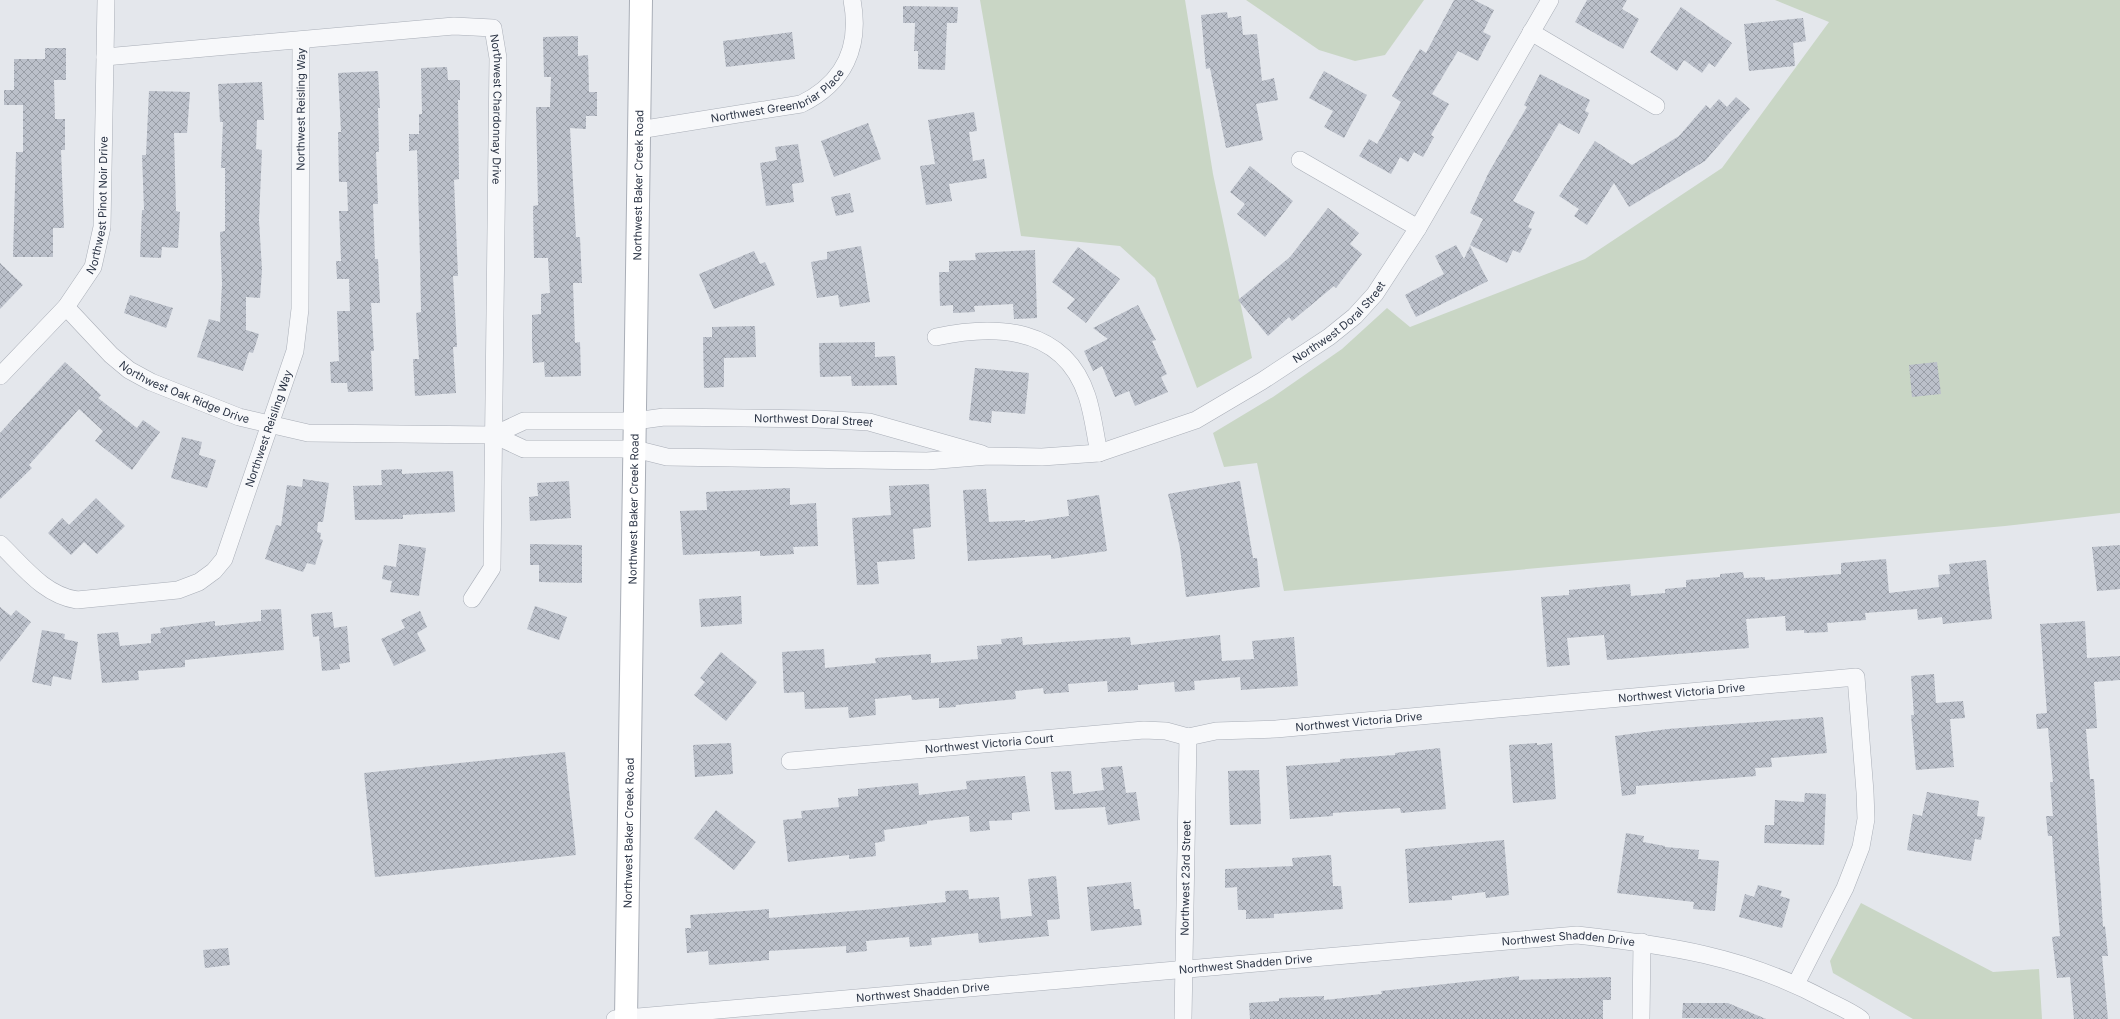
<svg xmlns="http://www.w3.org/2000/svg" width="2120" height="1019" font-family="Inter,sans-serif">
<defs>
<pattern id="building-cross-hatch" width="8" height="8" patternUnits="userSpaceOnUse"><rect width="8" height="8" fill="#bbc0ca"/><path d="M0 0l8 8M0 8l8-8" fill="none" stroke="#989da6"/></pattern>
</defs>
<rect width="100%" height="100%" fill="#e4e7ec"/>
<g fill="#c9d6c5">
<polygon points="980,0 1185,0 1213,174 1252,358 1197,388 1155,278 1120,246 1021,236"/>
<polygon points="1246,0 1424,0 1385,55 1355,61 1319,50"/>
<polygon points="1775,0 2120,0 2120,513 2005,526 1284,591 1257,463 1224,467 1213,433 1273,397 1342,349 1387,308 1410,327 1585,259 1722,168 1829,22"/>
<polygon points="1861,903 1993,972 2039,969 2042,1019 1913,1019 1833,973 1830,961"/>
</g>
<g fill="url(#building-cross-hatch)">
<polygon points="1454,0 1474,0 1494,10 1483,32 1491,36 1478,61 1458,51 1432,94 1449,104 1431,135 1434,137 1423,157 1414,152 1408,162 1400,157 1391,174 1359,156 1369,139 1377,144 1401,102 1392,96 1420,49 1426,53"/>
<polygon points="1587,0 1627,0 1622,9 1639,19 1623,49 1575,22"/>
<polygon points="903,6 958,7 957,23 947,23 945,70 918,69 918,51 914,51 915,23 903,23"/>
<polygon points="1681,7 1732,43 1715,67 1709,63 1702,73 1684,60 1677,71 1650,52"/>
<polygon points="1227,12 1228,18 1241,16 1243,35 1257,34 1262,81 1274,78 1278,100 1256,104 1263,140 1226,148 1210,68 1206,69 1201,15"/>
<polygon points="1803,18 1806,41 1793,43 1795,66 1749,71 1744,24"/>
<polygon points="792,32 795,59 726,67 723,41"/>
<polygon points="578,36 578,56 588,55 589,92 597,92 597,116 586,116 586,129 570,128 576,237 580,237 582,283 573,283 575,343 580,342 581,376 545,377 544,362 533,363 532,344 532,315 541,314 541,294 550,293 548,258 534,258 533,206 538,205 536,107 550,107 551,77 544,77 543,37"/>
<polygon points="45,48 66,48 66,80 54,80 55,119 65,119 65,150 61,150 64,228 53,228 53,257 13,257 16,152 23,152 23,105 4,105 4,90 14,90 14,59 45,59"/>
<polygon points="447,67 448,80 460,80 460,100 458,100 459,179 454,180 458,276 453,276 457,347 453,347 456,393 415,396 413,359 419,359 416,313 421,312 420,258 417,150 409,151 409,134 419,134 419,114 422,114 421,68"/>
<polygon points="378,71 380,108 378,108 379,152 376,152 378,204 373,204 375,259 378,259 380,303 371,303 374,351 371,351 373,391 348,392 347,383 331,383 330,362 339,361 337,311 350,311 349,279 337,279 336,261 341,261 339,211 348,211 347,182 339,182 338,132 341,132 338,73"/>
<polygon points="1324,71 1367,95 1344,138 1324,127 1333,111 1309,98"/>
<polygon points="1540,74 1590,100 1585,111 1589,113 1579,134 1559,123 1513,201 1535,212 1528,227 1532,229 1520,253 1513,250 1507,263 1470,245 1483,219 1470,213 1489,172 1527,107 1524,105"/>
<polygon points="262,82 264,120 257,120 256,149 262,150 259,220 262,270 260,298 246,297 246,330 259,334 253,353 249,352 243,371 197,357 209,319 220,322 222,284 220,232 225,231 225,168 221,168 223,122 220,122 218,84"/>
<polygon points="149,91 190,92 187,133 174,133 176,211 180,212 178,248 162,247 161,258 140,257 142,210 144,210 142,155 146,155"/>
<polygon points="1736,97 1750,109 1705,161 1629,207 1614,183 1587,225 1574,216 1579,209 1559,196 1595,141 1632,165 1679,136 1706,105 1710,109 1719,99 1727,107"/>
<polygon points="974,112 977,131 969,132 973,161 984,159 987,178 949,184 952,201 926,205 920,166 935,164 928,120"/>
<polygon points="868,123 881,159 834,177 821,141"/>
<polygon points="798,144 804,182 792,184 794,202 766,206 760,163 777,160 775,147"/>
<polygon points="1250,166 1293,201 1265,237 1237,214 1245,204 1230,192"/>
<polygon points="850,193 854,212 836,216 831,197"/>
<polygon points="1328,208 1359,233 1350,244 1362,254 1336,288 1334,286 1292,321 1289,317 1268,336 1238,300 1290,257"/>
<polygon points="1456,245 1464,259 1470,246 1488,281 1416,317 1405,295 1444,274 1435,256"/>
<polygon points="861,246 870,302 840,307 838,295 817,298 811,262 827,259 827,252"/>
<polygon points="1078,247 1120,279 1086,323 1067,308 1075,299 1052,282"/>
<polygon points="1035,250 1037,318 1014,319 1013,304 974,306 975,312 953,313 953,305 940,306 939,272 949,272 949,261 976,260 975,253"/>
<polygon points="754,251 760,264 765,262 775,285 714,309 699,274"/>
<polygon points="0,263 23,285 0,309"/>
<polygon points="130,295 173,308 166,328 124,313"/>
<polygon points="1138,305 1156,340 1152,341 1167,374 1161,377 1168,392 1135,406 1129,391 1115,397 1102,366 1093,371 1084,351 1108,339 1093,328"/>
<polygon points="755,326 756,357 724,358 724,387 704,388 703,337 712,337 712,327"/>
<polygon points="875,342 875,357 895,356 897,385 852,386 851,376 820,377 819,343"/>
<polygon points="65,362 101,395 98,398 137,428 143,420 160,432 132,470 95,441 103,431 79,409 29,465 32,468 0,499 0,433"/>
<polygon points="1937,362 1941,394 1912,397 1909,365"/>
<polygon points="975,368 1029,373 1025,414 992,411 991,423 969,420"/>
<polygon points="182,437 202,442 199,455 216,460 207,488 171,478"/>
<polygon points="402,469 402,474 453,471 455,512 403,515 403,519 355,520 353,486 382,485 381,470"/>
<polygon points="303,479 329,483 323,522 318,522 317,532 321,533 320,539 323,540 315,565 307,563 303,572 265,559 276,525 281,526 287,485 302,487"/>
<polygon points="569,481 571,518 530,521 529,497 538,496 537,483"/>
<polygon points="1240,481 1253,558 1257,558 1260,587 1186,597 1180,548 1168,494"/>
<polygon points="929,484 931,527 913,529 915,559 877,562 879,584 857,585 852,518 891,515 889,486"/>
<polygon points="790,488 790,505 816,503 818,546 793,547 794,554 760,556 760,551 683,555 680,511 707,510 706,492"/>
<polygon points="986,489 989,522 1025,520 1025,522 1069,516 1067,500 1099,495 1107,551 1051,559 1051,555 968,561 963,490"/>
<polygon points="96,498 125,526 97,554 84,542 71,555 48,533 62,518 69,525"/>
<polygon points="399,544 426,548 419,596 390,592 392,581 382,579 384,565 396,567"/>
<polygon points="530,544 582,545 582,583 539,582 539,565 530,565"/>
<polygon points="2120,545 2120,589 2097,591 2092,547"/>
<polygon points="1886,559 1889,593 1939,587 1938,575 1950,574 1949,564 1986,560 1992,619 1943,624 1942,617 1918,620 1917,609 1865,613 1866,620 1827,623 1828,632 1804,633 1804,630 1786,631 1785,616 1746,619 1749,648 1607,660 1604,635 1567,638 1570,665 1547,667 1541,597 1569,595 1569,590 1630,584 1631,596 1665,593 1665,589 1686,587 1686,580 1720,577 1720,574 1743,572 1744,578 1765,577 1765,580 1841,574 1841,563"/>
<polygon points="741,596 742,624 701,627 699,599"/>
<polygon points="535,606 567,617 559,640 527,629"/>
<polygon points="0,607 11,616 16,610 31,622 0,662"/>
<polygon points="281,609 284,650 185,660 185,667 138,671 139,680 102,683 97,634 118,632 120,646 151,643 151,634 161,633 160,628 215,621 215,626 261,621 261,610"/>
<polygon points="420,611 427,627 417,633 426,651 394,666 381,639 405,628 401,620"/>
<polygon points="332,612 334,628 347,626 350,662 339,664 340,669 322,671 319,636 313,637 311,614"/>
<polygon points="2085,621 2087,658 2120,656 2120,680 2094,682 2097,728 2086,729 2090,779 2094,779 2103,927 2105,926 2108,956 2102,956 2108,1019 2074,1019 2070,977 2057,978 2052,937 2060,936 2052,836 2048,836 2046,816 2053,816 2050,782 2053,782 2048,728 2037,729 2036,714 2047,713 2040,624"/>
<polygon points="42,630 65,634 64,639 78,642 71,680 53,676 51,686 32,682"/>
<polygon points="1220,635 1222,661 1254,659 1252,641 1294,637 1298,686 1241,690 1240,677 1194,681 1195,690 1175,692 1174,682 1138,685 1138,690 1108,692 1107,681 1068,684 1069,692 1044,694 1043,688 1015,691 1016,699 956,705 956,707 939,708 939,698 912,700 911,695 875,699 876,715 849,718 848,707 805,709 804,692 784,693 782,652 824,649 825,668 876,663 875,658 931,654 931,663 978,659 977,646 1002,644 1001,639 1022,637 1023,645 1130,637 1131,645"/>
<polygon points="721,652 757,682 726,721 694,695 705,682 700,678"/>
<polygon points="1934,674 1936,703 1963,701 1965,718 1950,719 1954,767 1916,770 1911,715 1914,715 1911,676"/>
<polygon points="1823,717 1827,753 1771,758 1772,767 1755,768 1756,776 1636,786 1636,794 1622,796 1615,736 1668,729"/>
<polygon points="731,743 733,774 695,777 693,745"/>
<polygon points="1537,743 1537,745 1552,743 1556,799 1513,803 1509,745"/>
<polygon points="1440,748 1446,809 1401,813 1400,808 1333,813 1333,816 1290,819 1286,766 1340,762 1340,759 1395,755 1395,753"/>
<polygon points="565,752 576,855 375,877 364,773"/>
<polygon points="1122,766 1126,793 1136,792 1140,820 1108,825 1105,807 1055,810 1051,772 1071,771 1073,794 1104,790 1101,768"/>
<polygon points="1259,770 1261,824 1230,825 1228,771"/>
<polygon points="1025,776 1030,811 1012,813 1012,820 989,821 990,830 970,832 969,816 927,821 927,824 884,830 885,841 875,843 876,856 849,859 849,855 788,862 783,820 802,818 801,811 839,807 838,798 858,796 858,789 918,783 919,795 967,789 966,781"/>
<polygon points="1927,792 1979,801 1977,816 1985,817 1981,840 1975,839 1971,861 1907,850 1913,814 1922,816"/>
<polygon points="1805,793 1826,794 1824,845 1764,843 1765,825 1774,825 1775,800 1804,802"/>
<polygon points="716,810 756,842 734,870 694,838"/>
<polygon points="1626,833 1644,836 1643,842 1665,846 1665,847 1699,850 1698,859 1719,861 1715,911 1693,909 1694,902 1617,893"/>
<polygon points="1504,840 1509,895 1486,898 1485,892 1452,896 1452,900 1409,903 1405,849"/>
<polygon points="1331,855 1333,886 1341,886 1343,909 1274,914 1274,918 1246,919 1246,910 1238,910 1237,887 1225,888 1225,869 1293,866 1292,858"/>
<polygon points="1056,876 1060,919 1047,920 1049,936 979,943 978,933 931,938 932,945 910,947 909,937 866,941 867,951 846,953 846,946 769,951 769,960 709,965 708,951 687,953 685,928 691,928 690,915 769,909 769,918 876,909 946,902 945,891 968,890 969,899 999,897 1001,919 1032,916 1028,879"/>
<polygon points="1131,882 1134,909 1140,909 1142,925 1091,931 1087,887"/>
<polygon points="1758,885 1782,891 1780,896 1790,899 1782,928 1739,917 1745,894 1754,897"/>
<polygon points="228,948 230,965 205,968 203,950"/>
<polygon points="1519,976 1519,980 1611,977 1611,1000 1603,1000 1603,1019 1250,1019 1249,1003 1279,1001 1279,998 1324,996 1324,1000 1382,994 1381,991"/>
<polygon points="1683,1003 1728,1003 1766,1019 1682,1018"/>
</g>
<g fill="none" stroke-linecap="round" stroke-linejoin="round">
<g stroke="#a9aeb7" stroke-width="18">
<g id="street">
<polyline points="1531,32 1656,106"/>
<path id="s1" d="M105,57L454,26L493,28L498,58L492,568L472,599"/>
<path id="s2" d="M639,130L801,104C844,83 861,47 852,0"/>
<polyline points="1300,160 1418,228"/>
<path id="s3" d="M66,307L111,355L129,370L151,382L239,417L269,424L308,433L494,435L524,449H635L667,457L927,461L988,456L1042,457L1099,453L1196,420L1262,381L1329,337L1355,316L1375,294L1418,228L1550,0"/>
<path d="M936,337C996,324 1064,327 1087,396C1093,414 1095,434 1099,453"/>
<path id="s4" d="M0,376L66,307L93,267L102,227L106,0"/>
<path id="s5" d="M494,435L524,421H635L664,417L817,419L869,422L982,454"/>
<path id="s6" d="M0,544C23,566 44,595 77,600L178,590L199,582L214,571L224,559L295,351L300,309L301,40"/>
<path id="s7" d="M790,761L1144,730L1166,731L1188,737L1216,731L1276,729L1856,677L1865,792L1866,819L1861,847L1845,888L1796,984"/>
<path id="s8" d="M615,1019L1577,935C1667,945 1745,956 1826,1000C1838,1006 1850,1011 1861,1019"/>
<path id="s9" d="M1183,1019L1188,737"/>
<polyline points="1641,1019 1642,942"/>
</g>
</g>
<g stroke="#a9aeb7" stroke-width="24">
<g id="secondary">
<path id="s10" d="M626,1019L641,0"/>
</g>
</g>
<use href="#street" stroke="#f7f8fa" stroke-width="17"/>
<use href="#secondary" stroke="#fff" stroke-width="22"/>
</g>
<g text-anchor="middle" stroke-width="4" stroke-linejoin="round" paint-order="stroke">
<g font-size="11" fill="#2b3445" stroke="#f4f6f9">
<text dy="4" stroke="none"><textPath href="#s2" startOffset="145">Northwest Greenbriar Place</textPath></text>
<text dy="4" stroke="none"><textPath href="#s6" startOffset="717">Northwest Reisling Way</textPath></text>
<text dy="4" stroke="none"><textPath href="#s1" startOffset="471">Northwest Chardonnay Drive</textPath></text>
<text dy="4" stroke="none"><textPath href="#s10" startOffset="834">Northwest Baker Creek Road</textPath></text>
<text dy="4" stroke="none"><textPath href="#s4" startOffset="206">Northwest Pinot Noir Drive</textPath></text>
<text dy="4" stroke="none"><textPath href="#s3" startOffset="1352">Northwest Doral Street</textPath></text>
<text dy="4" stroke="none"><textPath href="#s3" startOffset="149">Northwest Oak Ridge Drive</textPath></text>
<text dy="4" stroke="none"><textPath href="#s5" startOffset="323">Northwest Doral Street</textPath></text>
<text dy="4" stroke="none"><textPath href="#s6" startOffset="393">Northwest Reisling Way</textPath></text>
<text dy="4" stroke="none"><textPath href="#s10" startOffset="510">Northwest Baker Creek Road</textPath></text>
<text dy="4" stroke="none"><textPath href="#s7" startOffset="896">Northwest Victoria Drive</textPath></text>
<text dy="4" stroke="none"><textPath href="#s7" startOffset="572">Northwest Victoria Drive</textPath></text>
<text dy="4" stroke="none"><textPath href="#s7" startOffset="200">Northwest Victoria Court</textPath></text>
<text dy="4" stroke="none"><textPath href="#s10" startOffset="186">Northwest Baker Creek Road</textPath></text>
<text dy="4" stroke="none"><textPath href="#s9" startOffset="141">Northwest 23rd Street</textPath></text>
<text dy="4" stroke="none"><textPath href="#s8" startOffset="957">Northwest Shadden Drive</textPath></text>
<text dy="4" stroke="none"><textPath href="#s8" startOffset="633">Northwest Shadden Drive</textPath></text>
<text dy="4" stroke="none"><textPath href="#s8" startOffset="309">Northwest Shadden Drive</textPath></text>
</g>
</g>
</svg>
